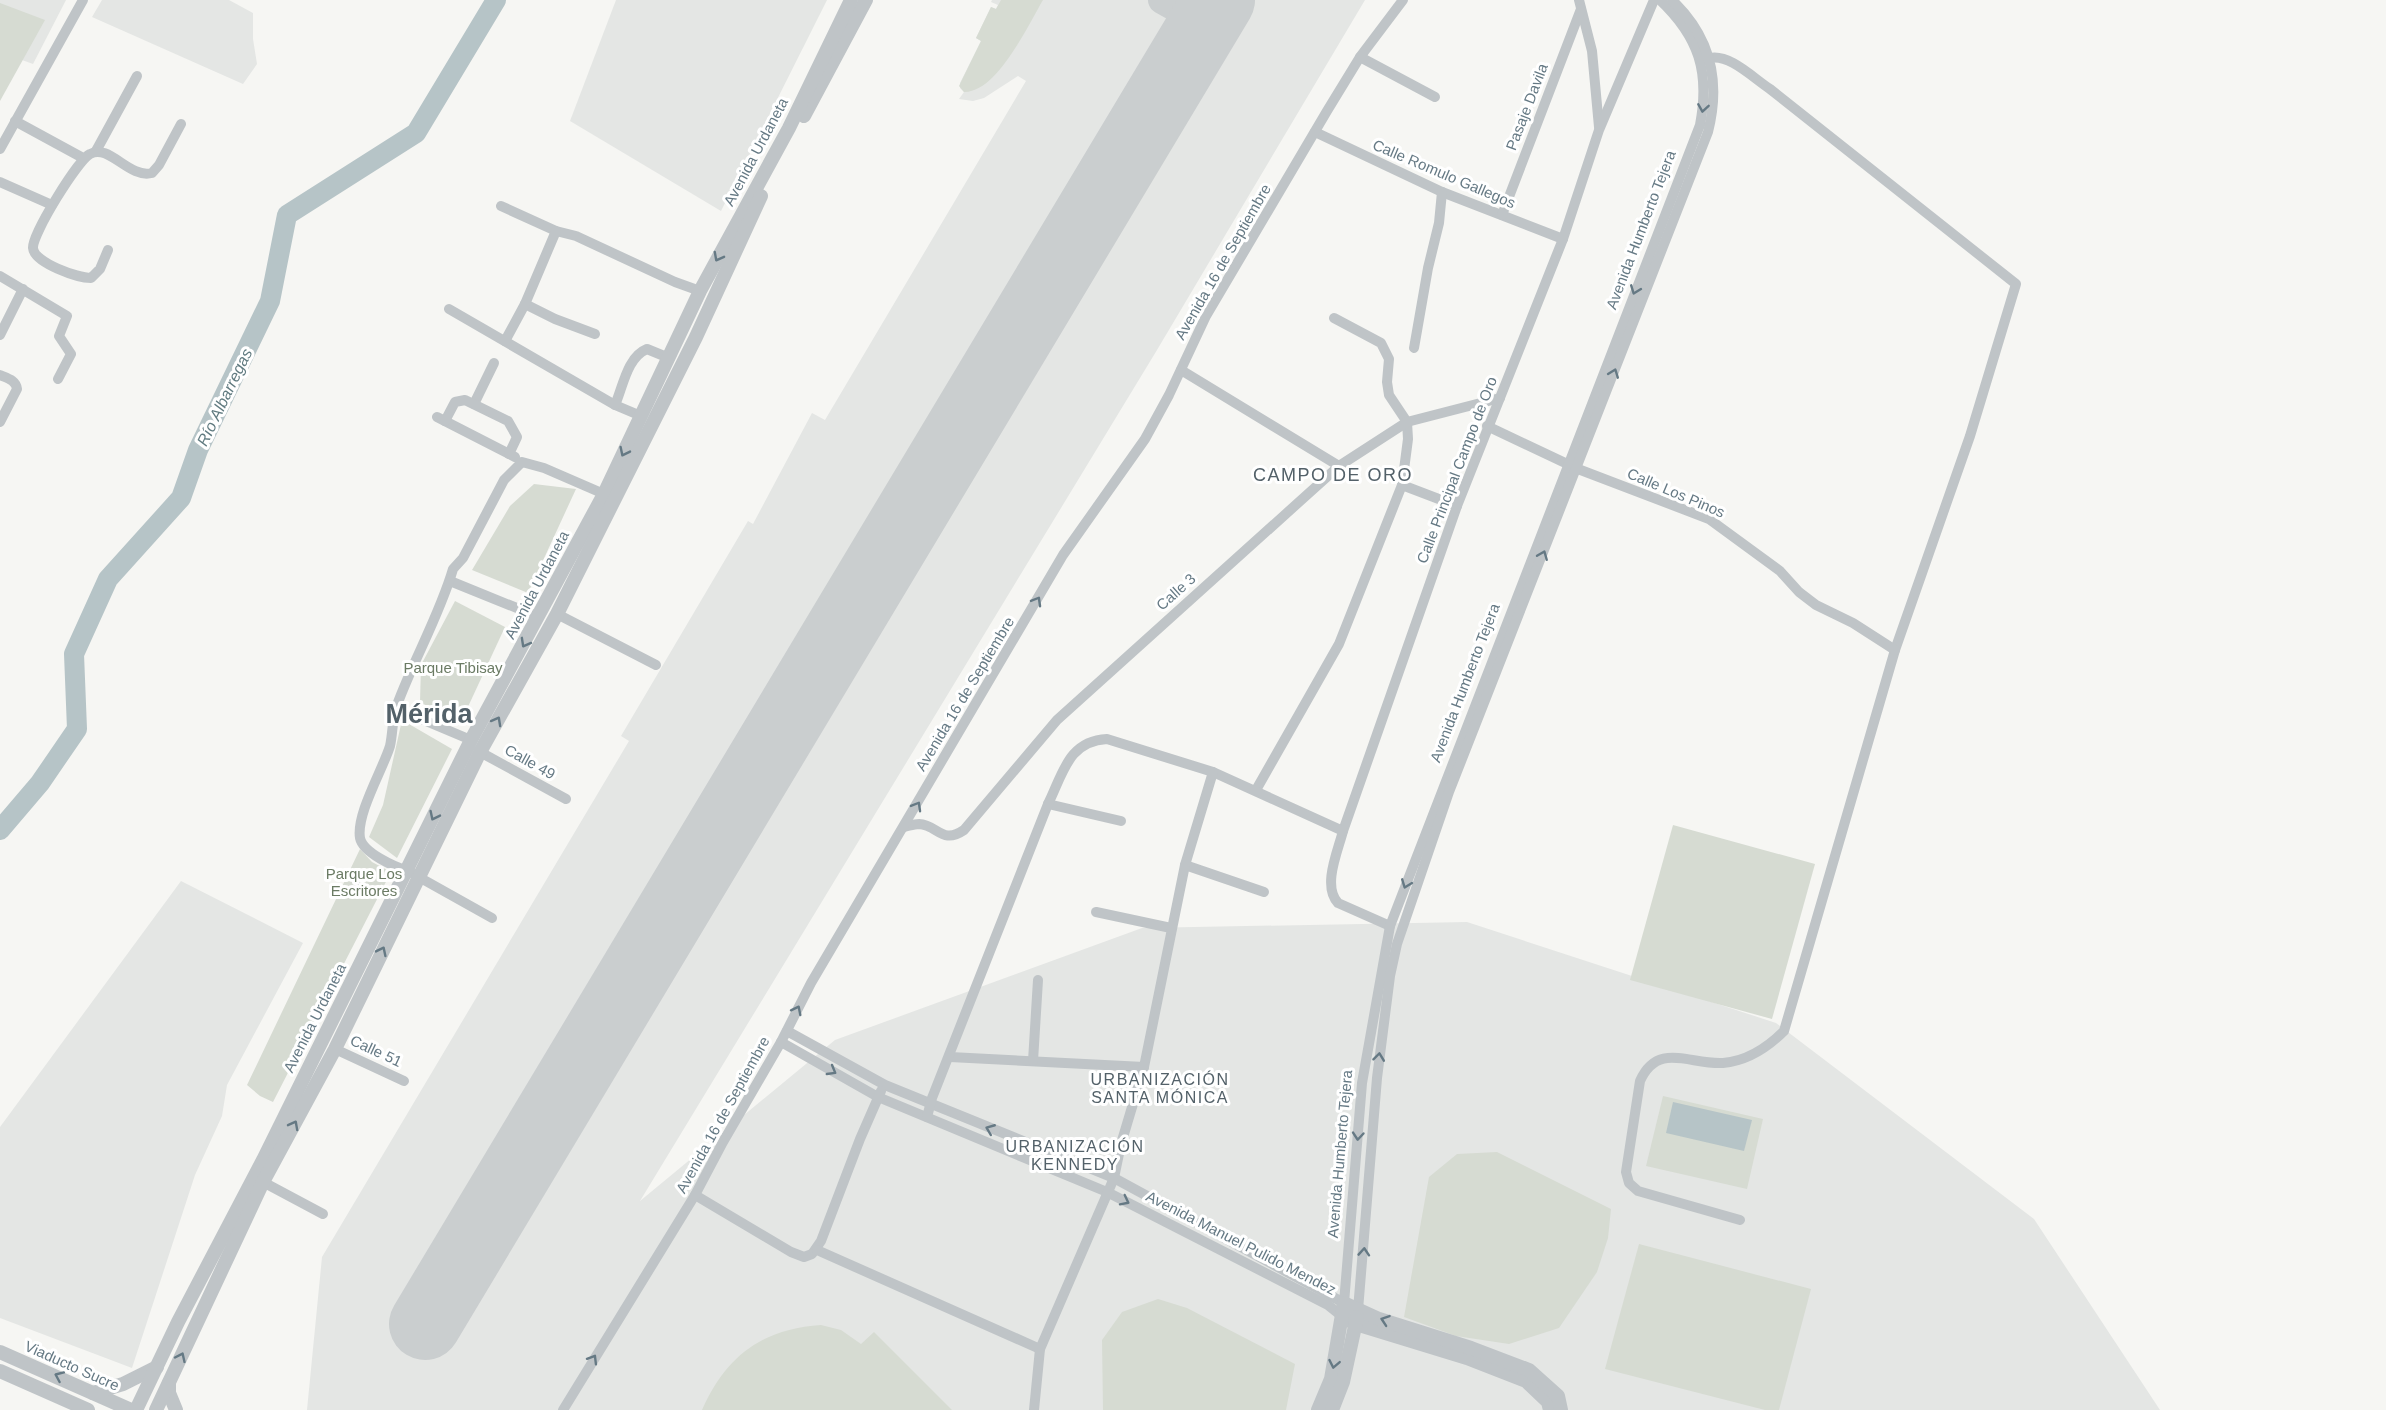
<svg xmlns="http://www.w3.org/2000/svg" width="2386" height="1410" font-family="Arial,sans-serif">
<rect width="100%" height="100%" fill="#f6f6f3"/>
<g fill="#e4e6e4">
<polygon points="0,0 66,0 33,64 0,52"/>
<polygon points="102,0 229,0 253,13 253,39 257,64 243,84 92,17"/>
<polygon points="616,0 827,0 721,211 570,121"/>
<polygon points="992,0 1365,0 1157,350 640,1201 835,1040 1142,928 1467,922 1776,1023 2034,1219 2160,1410 307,1410 322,1257 629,741 621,736 748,521 753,524 812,413 825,420 1026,81 1018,76 984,98 973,101 959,99 964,92 960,88 960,83 981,41 976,38 991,7 996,9 998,5 991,2"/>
<polygon points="181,881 303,943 227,1085 222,1116 195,1175 132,1368 0,1318 0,1127"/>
</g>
<g fill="#d6dbd2">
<path d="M1001,0H1043C1028,25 997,93 964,92L959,86L981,41L976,38L991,7L996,9Z"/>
<polygon points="0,3 45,20 0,101"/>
<polygon points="534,484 576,489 528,593 472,570 510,506"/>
<polygon points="455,601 505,627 460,724 420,702 421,665"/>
<polygon points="402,720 452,749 397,858 369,837 383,805"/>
<polygon points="1673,825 1815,864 1772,1019 1630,980"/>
<polygon points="360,849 372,862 391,872 273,1102 260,1096 247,1085"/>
<polygon points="1663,1096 1763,1119 1747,1189 1646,1166"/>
<polygon points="1497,1152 1611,1209 1608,1238 1597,1272 1559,1328 1509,1344 1456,1336 1404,1317 1429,1177 1457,1154"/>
<polygon points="1639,1244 1811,1289 1779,1410 1765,1410 1605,1369"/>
<polygon points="1158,1299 1187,1308 1295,1364 1286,1410 1103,1410 1102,1340 1122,1312"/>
<path d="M821,1325L841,1330L861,1344L874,1332L952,1410H702C726,1356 762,1329 821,1325Z"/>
</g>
<polygon fill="#b6c4c7" points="1673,1102 1752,1120 1744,1151 1666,1133"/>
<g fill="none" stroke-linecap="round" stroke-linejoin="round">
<polyline stroke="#b6c4c7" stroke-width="20" points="0,830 40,783 77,729 74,654 108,579 181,498 198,450 270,301 287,215 416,133 496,0"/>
<polyline stroke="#cacecf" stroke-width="28" points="1162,0 1205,24"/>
<polyline stroke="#cacecf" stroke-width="72" points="425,1324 1219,0"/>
<g stroke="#bfc4c7" stroke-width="10">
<polyline points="1579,0 1592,51 1599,127"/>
<polyline points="1360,57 1435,97"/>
<path d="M1710,58C1730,54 1753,78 1770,89L2016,284L1970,436L1895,650L1784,1031C1768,1047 1747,1061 1723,1063C1690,1065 1658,1041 1640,1081L1626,1172L1629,1183L1638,1191L1740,1220"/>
<polyline points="15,121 83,158"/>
<polyline points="1315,132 1442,192 1563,239"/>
<polyline points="0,149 83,0"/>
<polyline points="96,151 137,76"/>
<polyline points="0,182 52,205"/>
<polyline points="501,206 556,231 576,236 675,282 700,291"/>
<polyline points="1502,215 1581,9"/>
<path d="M108,250L100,269L91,278C78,278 34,263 33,248C32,234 78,160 90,154C109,143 129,179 152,173L159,165L181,124"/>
<polyline points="0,276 67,316 59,336 71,354 58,379"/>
<polyline points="525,304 555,319 595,334"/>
<polyline points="449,309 615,405 641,416"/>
<polyline points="0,335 23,289"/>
<polyline points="505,341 525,304 556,231"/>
<polyline points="1414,348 1428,268 1439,223 1442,192"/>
<polyline points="1181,370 1339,466"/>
<path d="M0,375C7,378 16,380 17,389L0,422"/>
<polyline points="474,404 494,363"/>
<path d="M615,405C623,387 627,357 647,349L669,358"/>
<polyline points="437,417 515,457"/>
<polyline points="445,421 455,402 465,400 508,421 517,437 509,454"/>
<polyline points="1487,426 1578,469 1709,519 1780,571 1799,592 1816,605 1853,623 1895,650"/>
<polyline points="1402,485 1457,506"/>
<polyline points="450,581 539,617"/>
<polyline points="557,614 656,665"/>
<polyline points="395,708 471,740"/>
<polyline points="480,752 566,799"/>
<polyline points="1256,790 1339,644 1402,485 1408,439 1407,422 1389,395 1387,382 1389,359 1381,343 1334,318"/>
<polyline points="1048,804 1121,821"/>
<path d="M904,827C909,826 914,824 919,824C938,825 942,845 964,830L1057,720L1339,466L1407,422L1500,398"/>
<polyline points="1185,865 1264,892"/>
<polyline points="1096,912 1171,928"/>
<path d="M492,918L408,871C395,867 363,853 360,838C356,814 383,769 390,746C393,733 392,718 397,705C413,661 440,614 453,569L463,558L504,480L522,462L544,468L604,494"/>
<path d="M1390,926L1338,903C1322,886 1338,851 1343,831L1457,506L1563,239L1599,130L1654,0"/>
<path d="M787,1031L885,1085L1114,1178L1344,1303L1362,1083L1390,926L1700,125C1710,72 1699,37 1660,0"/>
<polyline points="781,1042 878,1097 1107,1192 1328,1305 1343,1317"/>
<polyline points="335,1049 404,1081"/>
<polyline points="950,1057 1144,1067"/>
<polyline points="1033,1061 1038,980"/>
<path d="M927,1117L932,1098L1048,804C1063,774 1068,741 1107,739L1213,772L1343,831"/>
<polyline points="263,1182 323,1214"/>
<polyline points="695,1195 791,1252 804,1257 812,1254 821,1241 860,1139 881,1091"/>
<polyline points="817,1250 1040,1349"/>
<path d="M1358,1310L1377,1078L1390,976L1397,944L1449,792L1708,132C1721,81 1711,37 1672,0"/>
<polyline points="563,1410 695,1195 723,1142 781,1042 811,983 1063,555 1145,439 1169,395 1206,316 1327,111 1360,57 1403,0"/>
<polyline points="1034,1410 1040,1349 1114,1178 1121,1144 1144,1067 1185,865 1213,772"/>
</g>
<g stroke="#bfc4c7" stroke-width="14">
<polyline points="804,116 866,0"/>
<polyline points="1343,1317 1356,1324 1467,1358 1526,1381 1548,1402 1550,1410"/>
<polyline points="0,1352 131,1410"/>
<polyline points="0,1371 88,1410"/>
<polyline points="169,1383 169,1393 176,1410"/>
<polyline points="93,1393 123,1384 157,1367"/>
<polyline points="136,1410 178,1322 263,1160 471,740 604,494 700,291 789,128 851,0"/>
<polyline points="156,1410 263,1182 335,1049 480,752 557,614 696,337 761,196"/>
<polyline points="1318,1410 1331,1379 1344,1303 1379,1319 1471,1348 1529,1370 1558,1396 1561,1410"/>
<polyline points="1332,1410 1343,1382 1357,1317"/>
</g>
</g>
<defs><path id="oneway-chevron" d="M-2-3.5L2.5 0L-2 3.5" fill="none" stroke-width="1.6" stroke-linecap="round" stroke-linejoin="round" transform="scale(1.5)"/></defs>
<g stroke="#657984">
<use href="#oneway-chevron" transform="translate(1703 108) rotate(99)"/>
<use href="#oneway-chevron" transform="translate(718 257) rotate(118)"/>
<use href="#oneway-chevron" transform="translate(1635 290) rotate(111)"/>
<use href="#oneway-chevron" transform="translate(1614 373) rotate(-69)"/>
<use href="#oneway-chevron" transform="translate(624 452) rotate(116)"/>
<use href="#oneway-chevron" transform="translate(1543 555) rotate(-68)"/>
<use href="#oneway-chevron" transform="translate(1037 601) rotate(-60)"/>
<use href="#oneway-chevron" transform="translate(525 643) rotate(119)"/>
<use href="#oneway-chevron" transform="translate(497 721) rotate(-61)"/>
<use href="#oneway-chevron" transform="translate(917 806) rotate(-60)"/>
<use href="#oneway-chevron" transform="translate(434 816) rotate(116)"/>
<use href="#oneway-chevron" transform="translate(1406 884) rotate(111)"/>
<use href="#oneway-chevron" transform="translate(382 951) rotate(-64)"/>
<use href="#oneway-chevron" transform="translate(797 1010) rotate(-63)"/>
<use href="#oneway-chevron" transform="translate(1379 1057) rotate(-83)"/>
<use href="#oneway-chevron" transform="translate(832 1071) rotate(30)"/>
<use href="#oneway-chevron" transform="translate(294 1125) rotate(-62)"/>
<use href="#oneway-chevron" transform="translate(990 1129) rotate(-158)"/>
<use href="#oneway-chevron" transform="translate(1358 1136) rotate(95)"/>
<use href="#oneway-chevron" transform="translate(1125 1201) rotate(27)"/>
<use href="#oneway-chevron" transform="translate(1364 1252) rotate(-86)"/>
<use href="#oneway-chevron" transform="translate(1385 1320) rotate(-161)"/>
<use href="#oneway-chevron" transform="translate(181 1357) rotate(-65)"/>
<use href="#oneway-chevron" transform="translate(593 1359) rotate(-59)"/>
<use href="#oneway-chevron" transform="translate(1334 1364) rotate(101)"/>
<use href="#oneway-chevron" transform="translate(59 1376) rotate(-156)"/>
</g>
<g text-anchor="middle" stroke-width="6" stroke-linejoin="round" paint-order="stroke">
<g font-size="15" fill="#657984" stroke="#fff">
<text transform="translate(1527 107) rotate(-69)" y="5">Pasaje Davila</text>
<text transform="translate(756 152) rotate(-62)" y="5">Avenida Urdaneta</text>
<text transform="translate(1444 174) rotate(23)" y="5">Calle Romulo Gallegos</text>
<text transform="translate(1641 230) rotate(-69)" y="5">Avenida Humberto Tejera</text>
<text transform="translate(1223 262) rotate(-60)" y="5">Avenida 16 de Septiembre</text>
<text transform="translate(1457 470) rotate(-69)" y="5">Calle Principal Campo de Oro</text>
<text transform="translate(1676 493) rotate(23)" y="5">Calle Los Pinos</text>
<text transform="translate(537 585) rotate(-62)" y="5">Avenida Urdaneta</text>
<text transform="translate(1176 592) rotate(-42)" y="5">Calle 3</text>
<text transform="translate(1465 683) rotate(-69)" y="5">Avenida Humberto Tejera</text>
<text transform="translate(965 694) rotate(-59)" y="5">Avenida 16 de Septiembre</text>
<text transform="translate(530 762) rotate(29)" y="5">Calle 49</text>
<text transform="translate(315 1018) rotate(-63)" y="5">Avenida Urdaneta</text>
<text transform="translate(376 1051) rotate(25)" y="5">Calle 51</text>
<text transform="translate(723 1115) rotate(-61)" y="5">Avenida 16 de Septiembre</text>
<text transform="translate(1340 1154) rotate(-85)" y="5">Avenida Humberto Tejera</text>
<text transform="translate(1241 1243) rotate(27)" y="5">Avenida Manuel Pulido Mendez</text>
<text transform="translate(72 1366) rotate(24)" y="5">Viaducto Sucre</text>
</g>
<g font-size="15" fill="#6b7b64" stroke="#fff">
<text x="453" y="673">Parque Tibisay</text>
<text x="364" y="879">Parque Los<tspan x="364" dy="17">Escritores</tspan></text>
</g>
<g font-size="16" font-style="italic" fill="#617b80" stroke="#fff">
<text transform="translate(224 397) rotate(-64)" y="6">Río Albarregas</text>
</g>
<g font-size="16" letter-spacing="1.5" fill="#536169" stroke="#fff">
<text x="1160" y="1085">URBANIZACIÓN<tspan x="1160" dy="18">SANTA MÓNICA</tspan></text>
<text x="1075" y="1152">URBANIZACIÓN<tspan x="1075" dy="18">KENNEDY</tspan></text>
</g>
<g font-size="18" letter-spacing="1.5" fill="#536169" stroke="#fff">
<text x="1333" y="481">CAMPO DE ORO</text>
</g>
<g font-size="27" font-weight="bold" fill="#536169" stroke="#fff">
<text x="429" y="723">Mérida</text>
</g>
</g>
</svg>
